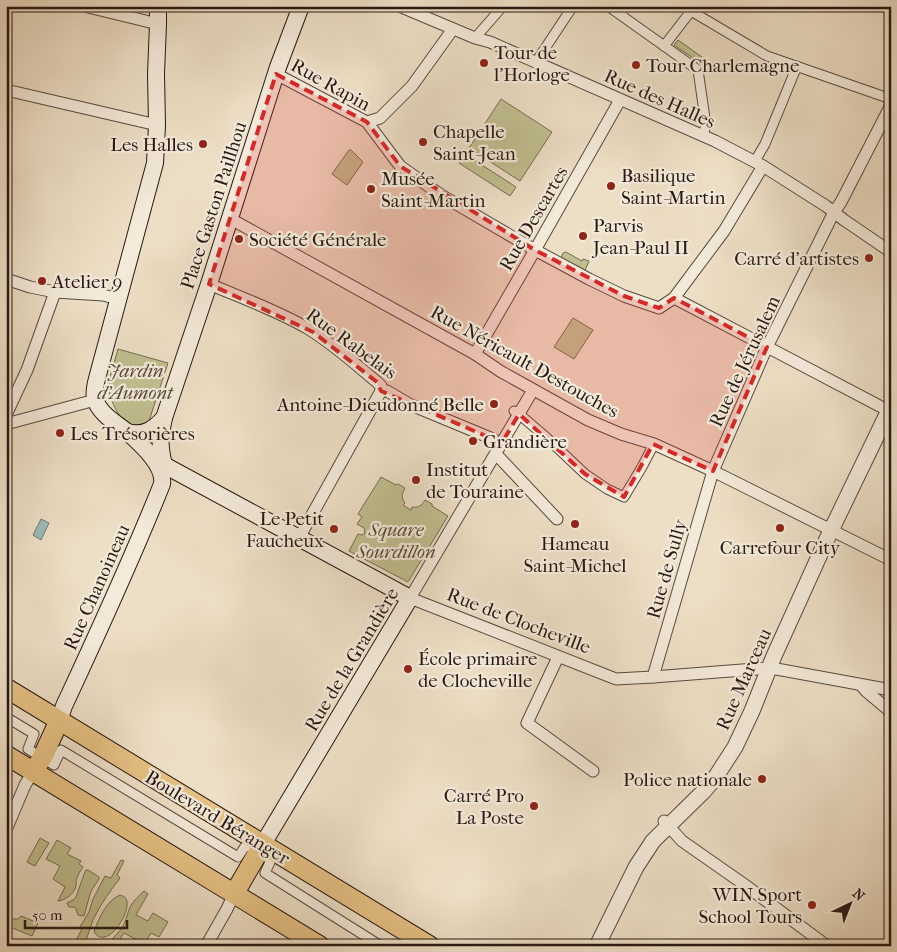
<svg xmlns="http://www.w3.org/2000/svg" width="897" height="952" font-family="'IM FELL French Canon',serif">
<rect width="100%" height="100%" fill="#eddfc6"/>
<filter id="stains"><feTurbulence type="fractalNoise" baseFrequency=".004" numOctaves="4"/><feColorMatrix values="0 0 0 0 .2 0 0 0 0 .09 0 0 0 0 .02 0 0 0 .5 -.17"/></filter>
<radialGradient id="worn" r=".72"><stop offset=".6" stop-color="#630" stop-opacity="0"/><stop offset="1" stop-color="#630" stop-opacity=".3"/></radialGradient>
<g fill="#c0bf90" stroke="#746c51">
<polygon points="678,40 702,57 699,62 674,45"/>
<polygon points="501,99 552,132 520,181 469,148"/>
<polygon points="349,150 351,150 363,162 347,185 332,174"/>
<polygon points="465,154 516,187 510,196 459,163"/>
<polygon points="566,252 582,261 583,259 589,261 584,273 561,258 563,253"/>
<polygon points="573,318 593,330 574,359 554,347"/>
<path d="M118,349L168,363L149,421C144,424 140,426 134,426C121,425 109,399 109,388C109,375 115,361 118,349Z"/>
<path d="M381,477L396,485L398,484L405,488C402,493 401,498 405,503L403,505L411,510L412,507C419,508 422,505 425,500L432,504V506L448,516L408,582L349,551L358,534L362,535L365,533L364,528L357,524L362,517L358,514Z"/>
<polygon points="40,838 49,843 35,866 27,862"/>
<path d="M57,840L71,848L67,854L81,861L79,864L83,867C81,870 78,874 77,878C75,883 77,880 76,886C74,894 66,900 58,901L65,887L53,879L60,866L46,859Z"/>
<path d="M121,860L124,861L117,875L120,878C111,890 102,902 95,916C90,925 89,937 82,946H73L82,929L80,927L89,912L93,899L105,876L111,878Z"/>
<polygon points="86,870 88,870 99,877 99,879 91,891 84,916 78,915 76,909 74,907 69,907 67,903 73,900 76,897 83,877"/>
<path d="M144,891L148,894L136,915L148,921L153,913L168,922L159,937L151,933L143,946H133L137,940L124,933L116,946L111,942C113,936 118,934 121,929C126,923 127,914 130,907C133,901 139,896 144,891Z"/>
<path d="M120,895C122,896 125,896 126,899C133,910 107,952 94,932C98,919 107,900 120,895Z"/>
<polygon points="21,916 38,923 32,936 10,927 13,919 18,919"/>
</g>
<polygon fill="#9abcba" stroke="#6c7a77" points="41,519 49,523 41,540 33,535"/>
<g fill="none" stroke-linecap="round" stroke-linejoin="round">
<g stroke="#584a3f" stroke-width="11">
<g id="pedestrian">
<polyline points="608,6 698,70 706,125 703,136"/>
<polyline points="475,38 503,6"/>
<polyline points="664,46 691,11 767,56 891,99"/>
<polyline points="536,62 573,6"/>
<polyline points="755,161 765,144 797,66"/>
<polyline points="514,411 519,414 548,439 585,474 607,489 624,497 642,467 654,444"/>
<polyline points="6,717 34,734 28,749 54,765 61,750 238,857 246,845 271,860 265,873 381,946"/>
</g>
</g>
<g stroke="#584a3f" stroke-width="13">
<g id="minor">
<polyline points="84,6 158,24"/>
<polyline points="399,6 475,38 490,42 715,141 763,166 826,206 844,220 891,252"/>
<polyline points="276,74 367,122 400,166 441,195 535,250 589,279 624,296 659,308 674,298 724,231 763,166"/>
<polyline points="6,90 157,125"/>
<polyline points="367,122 380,118 412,86 453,29"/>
<polyline points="229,218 475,354 500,371 525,385 588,420 621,434 654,444 713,471 891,560"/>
<polyline points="6,279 30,287 55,292 103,295 118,299"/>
<path d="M209,284C242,298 276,310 307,328C332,343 354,363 377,382L381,386V391"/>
<polyline points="674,298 891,412"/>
<polyline points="475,354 535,250 620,100"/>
<polyline points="533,390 410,598 616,679 653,677 769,668 782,670 891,690"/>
<polyline points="381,391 387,391 411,405 493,439 500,446"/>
<polyline points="6,415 27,370 55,292"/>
<polyline points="6,424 95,400"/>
<polyline points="496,454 557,519"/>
<polyline points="299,538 381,391"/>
<polyline points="558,657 527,723 593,771"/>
<polyline points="653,677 713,471 767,347 834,212 841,202 891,105"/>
<polyline points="861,685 866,691 891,712"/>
<polyline points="664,821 682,841 745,885 827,946"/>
<polyline points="6,830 25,785 33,772"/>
<polyline points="206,946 227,909 234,894"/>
</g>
</g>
<g stroke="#584a3f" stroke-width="17">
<polyline id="tertiary" points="597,946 636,867 653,841 703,792 715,778 735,747 752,711 774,656 826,541 891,406"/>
</g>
<g stroke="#271812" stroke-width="18">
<g id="secondary">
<path d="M127,432C144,436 153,430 164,418"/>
<polyline points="164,465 410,598 263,844"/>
<path d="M164,465C159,445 160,437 164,418L209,284L278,67L301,6"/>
<path d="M59,721L64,706C98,633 132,559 162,484C165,465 140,443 126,431C116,423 98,413 95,398C93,389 97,380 99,371L155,163L157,125L156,74L158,24V6"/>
</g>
</g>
<g stroke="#271812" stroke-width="21">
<g id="primary">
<polyline points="6,688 430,946"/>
<polyline points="6,755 320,946"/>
<polyline points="33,772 42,758 59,721"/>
<polyline points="234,894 263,844"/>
</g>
</g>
<use href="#pedestrian" stroke="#f3eada" stroke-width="9"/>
<use href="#minor" stroke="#f3eada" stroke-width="11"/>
<use href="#tertiary" stroke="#f3eada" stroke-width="15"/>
<use href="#secondary" stroke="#f3eada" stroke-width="16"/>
<use href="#primary" stroke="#e6c083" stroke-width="19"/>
</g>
<path fill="#d62828" fill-opacity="0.2" stroke="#d62828" stroke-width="4" stroke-dasharray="10 6" stroke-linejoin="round" d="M276,74L367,122L400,166L535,250L624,296L659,308L674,298L767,347L713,471L653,444L624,497L585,474L519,414L500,446L493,439L381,391L377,382L313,332L209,284Z"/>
<g fill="#8f2418" stroke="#f3eada" stroke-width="2">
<circle cx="484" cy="63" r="5"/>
<circle cx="636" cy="65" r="5"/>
<circle cx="423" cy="142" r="5"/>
<circle cx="203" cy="144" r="5"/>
<circle cx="611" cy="186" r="5"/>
<circle cx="371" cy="189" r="5"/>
<circle cx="583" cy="236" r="5"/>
<circle cx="239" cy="239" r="5"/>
<circle cx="869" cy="258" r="5"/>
<circle cx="42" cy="281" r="5"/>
<circle cx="494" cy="404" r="5"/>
<circle cx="60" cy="433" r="5"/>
<circle cx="473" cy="441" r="5"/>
<circle cx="416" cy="480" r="5"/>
<circle cx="575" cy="524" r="5"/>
<circle cx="780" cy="528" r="5"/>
<circle cx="334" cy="529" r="5"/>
<circle cx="408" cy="669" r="5"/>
<circle cx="762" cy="779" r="5"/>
<circle cx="534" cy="806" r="5"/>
<circle cx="812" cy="905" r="5"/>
</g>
<g text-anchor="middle" stroke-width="4.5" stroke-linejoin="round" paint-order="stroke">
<g font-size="19" fill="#271812" stroke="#f3eada" text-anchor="start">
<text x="494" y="59">Tour de<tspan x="494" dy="22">l'Horloge</tspan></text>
<text x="646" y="72">Tour Charlemagne</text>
<text x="433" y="138">Chapelle<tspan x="433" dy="22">Saint-Jean</tspan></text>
<text x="193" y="151" text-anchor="end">Les Halles</text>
<text x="621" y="182">Basilique<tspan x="621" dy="22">Saint-Martin</tspan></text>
<text x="381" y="185">Musée<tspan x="381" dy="22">Saint-Martin</tspan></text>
<text x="593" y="232">Parvis<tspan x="593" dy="22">Jean-Paul II</tspan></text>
<text x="249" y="246">Société Générale</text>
<text x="859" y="265" text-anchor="end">Carré d'artistes</text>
<text x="52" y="288">Atelier 9</text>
<text x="484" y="411" text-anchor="end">Antoine-Dieudonné Belle</text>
<text x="70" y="440">Les Trésorières</text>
<text x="483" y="448">Grandière</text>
<text x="426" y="476">Institut<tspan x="426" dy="22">de Touraine</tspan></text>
<text x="324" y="525" text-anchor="end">Le Petit<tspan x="324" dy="22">Faucheux</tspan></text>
<text x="575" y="550" text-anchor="middle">Hameau<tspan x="575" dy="22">Saint-Michel</tspan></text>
<text x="780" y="554" text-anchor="middle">Carrefour City</text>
<text x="418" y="665">École primaire<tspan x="418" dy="22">de Clocheville</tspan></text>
<text x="752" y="786" text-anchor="end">Police nationale</text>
<text x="524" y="802" text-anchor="end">Carré Pro<tspan x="524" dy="22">La Poste</tspan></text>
<text x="802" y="901" text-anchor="end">WIN Sport<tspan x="802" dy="22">School Tours</tspan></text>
</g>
<g font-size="19" fill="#271812" stroke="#f3eada">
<text transform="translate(331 84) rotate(29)" y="7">Rue Rapin</text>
<text transform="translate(660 98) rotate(24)" y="7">Rue des Halles</text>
<text transform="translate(213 205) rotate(-72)" y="7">Place Gaston Paillhou</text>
<text transform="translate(533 218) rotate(-60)" y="7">Rue Descartes</text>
<text transform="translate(352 343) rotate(36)" y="7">Rue Rabelais</text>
<text transform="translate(525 361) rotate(29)" y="7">Rue Néricault Destouches</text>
<text transform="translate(744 361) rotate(-65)" y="7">Rue de Jérusalem</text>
<text transform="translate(666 569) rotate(-74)" y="7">Rue de Sully</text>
<text transform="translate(96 587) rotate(-66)" y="7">Rue Chanoineau</text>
<text transform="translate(519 620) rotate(21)" y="7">Rue de Clocheville</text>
<text transform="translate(351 659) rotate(-59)" y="7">Rue de la Grandière</text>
<text transform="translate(743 679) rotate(-66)" y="7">Rue Marceau</text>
<text transform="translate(218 817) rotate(31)" y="7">Boulevard Béranger</text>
</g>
<g font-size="19" font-style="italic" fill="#554a38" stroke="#f3eada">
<text x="135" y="377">Jardin<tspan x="135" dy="22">d'Aumont</tspan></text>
<text x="396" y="536">Square<tspan x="396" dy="22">Sourdillon</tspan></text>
</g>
</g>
<rect width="897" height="952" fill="none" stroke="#eddfc6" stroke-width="25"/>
<rect x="8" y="8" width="882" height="937" fill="none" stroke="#271812" stroke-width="2.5"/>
<rect x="12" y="12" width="872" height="927" fill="none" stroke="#271812"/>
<g transform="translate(850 904) rotate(43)" stroke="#f3eada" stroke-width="4" paint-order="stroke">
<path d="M0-4L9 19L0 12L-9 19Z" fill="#271812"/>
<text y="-8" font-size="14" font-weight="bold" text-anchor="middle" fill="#271812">N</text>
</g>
<path d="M25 920v8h102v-8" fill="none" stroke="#271812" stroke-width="2.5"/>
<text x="32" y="920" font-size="15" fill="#271812" stroke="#f3eada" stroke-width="4" paint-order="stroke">50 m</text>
<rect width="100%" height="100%" filter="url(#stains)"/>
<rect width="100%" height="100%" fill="url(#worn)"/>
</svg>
